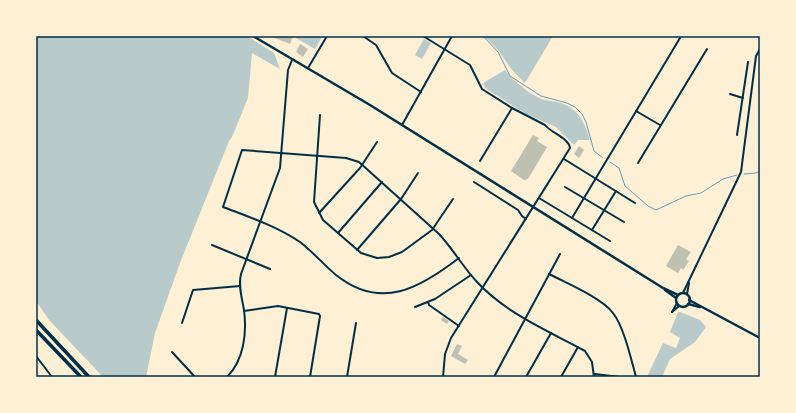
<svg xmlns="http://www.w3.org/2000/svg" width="796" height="413" font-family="Raleway,sans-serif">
<rect width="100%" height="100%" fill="#fdf0d5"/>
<g fill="#b9caca">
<polygon points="36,36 247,36 274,53 280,69 252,53 248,98 232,137 229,141 180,263 155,333 146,377 103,377 49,320 36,301"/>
<polygon points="296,36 320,36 322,37 315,49 296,38"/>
<polygon points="484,36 553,36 525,83 512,70 499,51"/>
<polygon points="424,39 431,43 422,59 415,55"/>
<path d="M505,70C512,80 533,97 545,100C549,101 553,101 557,102C578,107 584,121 590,140H578L574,145L556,127L526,114L485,88L483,83Z"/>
<polygon points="678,312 680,312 700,320 706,327 695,342 670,359 662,377 647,377 663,343 676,348 680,338 670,332"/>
</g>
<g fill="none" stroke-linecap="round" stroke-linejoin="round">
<g stroke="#669bbc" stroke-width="1">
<polyline points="483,36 498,52 510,76 541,96 567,103 575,107 582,114 586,122 594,151 603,158"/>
<polyline points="610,162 619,168 625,186 648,206 656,210 686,196 701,193 723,179 737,175"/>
<polyline points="744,174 756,173 760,171"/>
</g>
</g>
<g fill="#bec0b2">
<polygon points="270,36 293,36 290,44"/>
<polygon points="300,44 308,49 303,57 296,52"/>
<polygon points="533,135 539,138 537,141 547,147 528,179 524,180 511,171"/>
<polygon points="579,146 584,150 579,158 574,154"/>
<polygon points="678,245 691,252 686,259 689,261 683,270 681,268 678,273 666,266"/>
<polygon points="443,317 449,321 447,324 441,320"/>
<polygon points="457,344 462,346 458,354 468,360 465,364 451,356"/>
</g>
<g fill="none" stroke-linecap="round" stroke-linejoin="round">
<g stroke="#003049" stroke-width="2">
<polyline points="363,36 376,45 392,73 421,92"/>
<path d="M423,36L470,65L482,89L512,108L545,125C551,133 569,138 570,148L451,338L445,354L443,377"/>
<polyline points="308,68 327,36"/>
<polyline points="730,94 743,98"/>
<polyline points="636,111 660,125"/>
<polyline points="320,115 314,202 323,220 361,253 377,258 389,257 402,252 432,230 453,199"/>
<polyline points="402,125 452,36"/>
<polyline points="737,135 748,62"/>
<polyline points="564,159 635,203"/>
<polyline points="480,161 512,108"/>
<polyline points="638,163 707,49"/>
<polyline points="474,182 518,210 522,216 526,219"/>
<polyline points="565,187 624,222"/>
<polyline points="539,198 610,241"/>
<polyline points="319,213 360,168 377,142"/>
<polyline points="572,218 680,38"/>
<polyline points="592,230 616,191"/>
<polyline points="338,233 382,182"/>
<polyline points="212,245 270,269"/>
<polyline points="357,250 401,199 418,173"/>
<path d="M459,258C420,288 381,311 336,275C324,265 313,252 300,242C276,226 249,217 223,207L242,150L346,158L359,162L439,234C453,249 463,267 477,282C507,314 548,331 585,351L592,362L594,377"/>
<path d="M549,274C566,283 602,298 613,313C624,327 631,359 636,377"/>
<polyline points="683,293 741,172 756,56 760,49"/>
<polyline points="687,294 689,283"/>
<polyline points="428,302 429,305 459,326"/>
<polyline points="415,307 435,299 471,275"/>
<polyline points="244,311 278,306 319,314 320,316 310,377"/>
<polyline points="672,312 677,303"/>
<polyline points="672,312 679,306"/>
<polyline points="182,323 193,290 240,286"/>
<polyline points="172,352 195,377"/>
<polyline points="36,356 52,377"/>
<polyline points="595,374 620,377"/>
<path d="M227,377C244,360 247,333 244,310C242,298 238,286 241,274L280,168L288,70L292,60"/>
<polyline points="275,377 287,308"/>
<polyline points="347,377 356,323"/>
<polyline points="494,377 560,254"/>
<polyline points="526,377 551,333"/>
<polyline points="561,377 578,347"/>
</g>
<g stroke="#003049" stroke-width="2.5">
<polyline points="253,36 370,105 663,288 678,295"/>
<polyline points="665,290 676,298"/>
<circle cx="683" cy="300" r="7"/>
<polyline points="689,300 760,338"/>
<polyline points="688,304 700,307"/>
</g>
<g stroke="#003049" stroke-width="3.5">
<polyline points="36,320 89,377"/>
<polyline points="36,330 81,377"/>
</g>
</g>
<rect width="796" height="413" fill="none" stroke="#fdf0d5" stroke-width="74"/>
<rect x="37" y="37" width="722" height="339" fill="none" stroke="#003049" stroke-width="1.5"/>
</svg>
